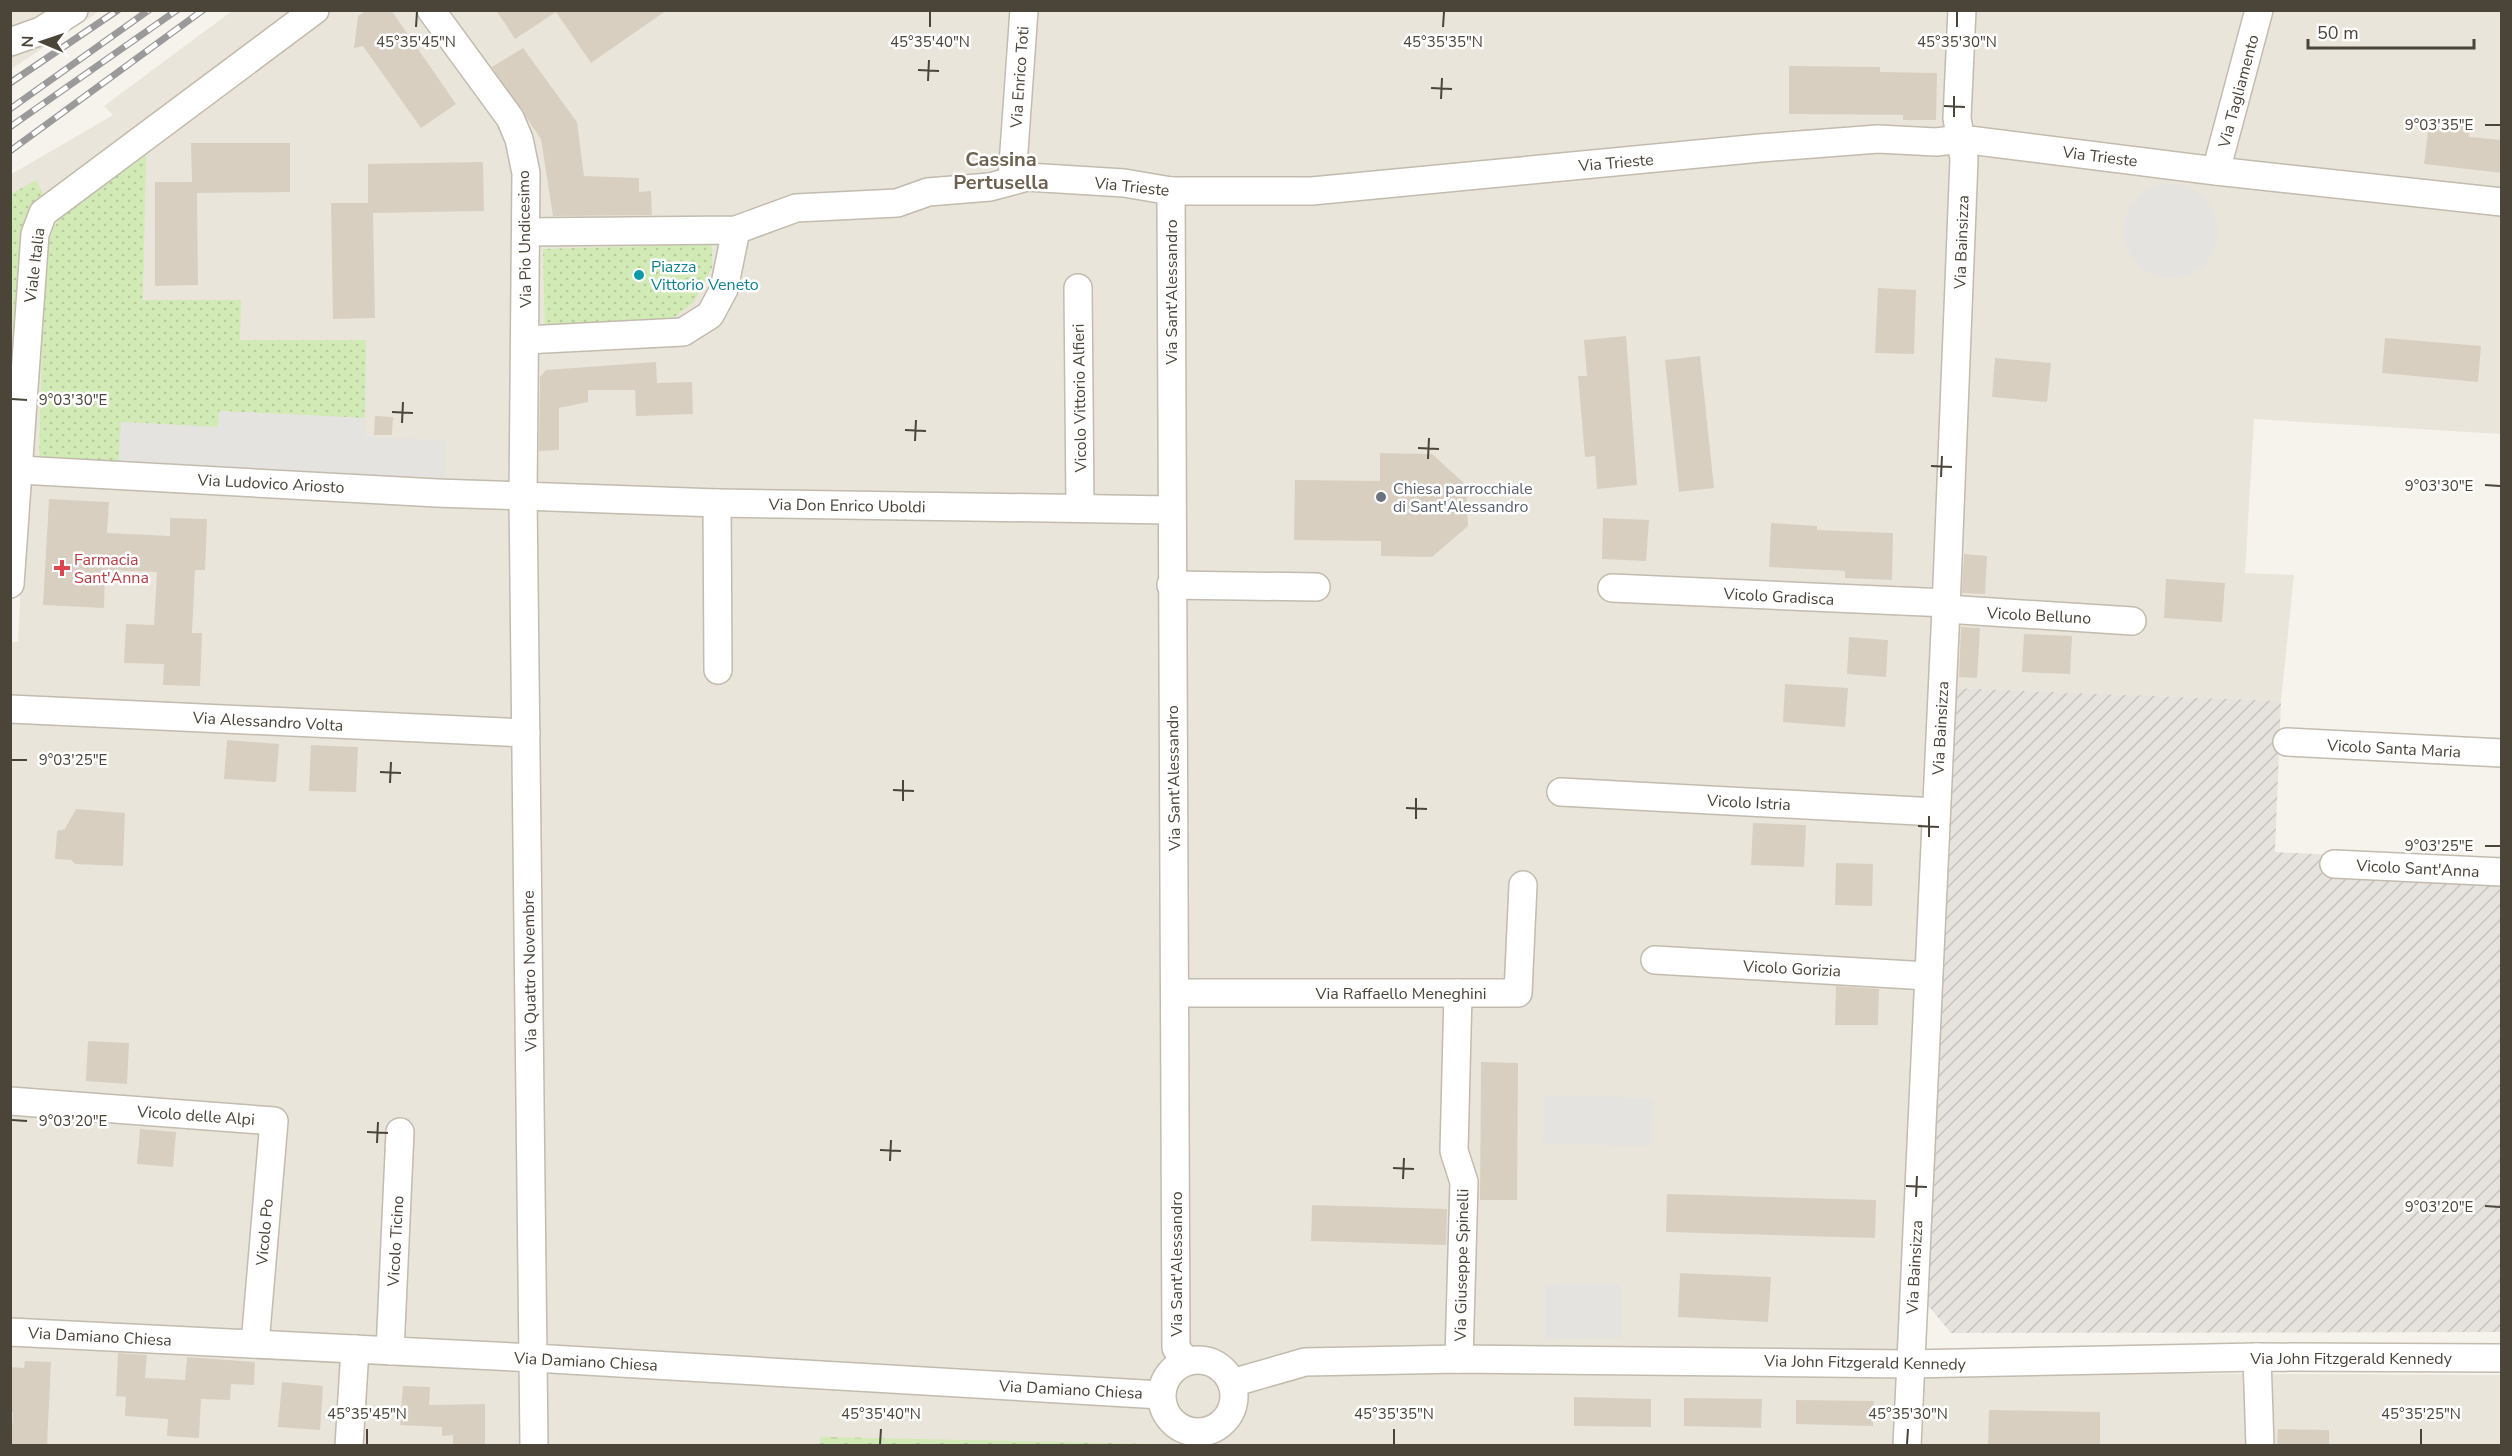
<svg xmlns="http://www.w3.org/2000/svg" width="2512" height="1456" font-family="'Nunito Sans',sans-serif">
<defs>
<pattern id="industrial-furrows" width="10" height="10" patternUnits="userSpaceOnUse" patternTransform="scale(1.5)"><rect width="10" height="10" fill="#e6e2dd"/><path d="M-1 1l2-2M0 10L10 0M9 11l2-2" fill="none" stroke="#c7c3be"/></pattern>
<pattern id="cemetery-stones" width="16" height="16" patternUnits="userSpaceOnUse" patternTransform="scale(1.5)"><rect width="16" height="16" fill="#d2eab5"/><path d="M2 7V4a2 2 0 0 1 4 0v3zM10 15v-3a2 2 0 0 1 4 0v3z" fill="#b6ca9c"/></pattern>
<pattern id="park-dots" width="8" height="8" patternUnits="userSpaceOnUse" patternTransform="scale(1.5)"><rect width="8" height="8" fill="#d2eab5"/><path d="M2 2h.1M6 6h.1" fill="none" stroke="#b6ca9c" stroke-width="1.8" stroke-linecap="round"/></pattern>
</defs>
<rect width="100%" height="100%" fill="#f6f3ec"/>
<g fill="#eae5da">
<polygon points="11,11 100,11 11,69"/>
<polygon points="232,11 2501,11 2501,434 2254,419 2245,573 2294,575 2281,701 1953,688 1907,1372 2501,1375 2501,1445 11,1445 10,642 18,642 23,542 10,540 10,175 113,115 104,106"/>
</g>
<polygon fill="url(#industrial-furrows)" points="1953,688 2281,701 2275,852 2501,863 2501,1332 1951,1333 1925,1302"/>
<polygon fill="url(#cemetery-stones)" points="820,1437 1159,1444 1159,1445 820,1446"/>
<g fill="url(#park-dots)">
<path d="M146,153L143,300H241L240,340H366L365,418L220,411L218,427L121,422L119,463L39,462L44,270C47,253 48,236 58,221C75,198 122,171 146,153Z"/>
<polygon points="36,180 46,199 11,425 11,194"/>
<polygon points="712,244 712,268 694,302 666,324 545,327 543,249"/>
</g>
<g fill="#e5e3e0">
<circle cx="2171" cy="231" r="47"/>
<polygon points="219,411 365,418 365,437 446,440 445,478 119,463 121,422 218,427"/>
<polygon points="1544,1095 1653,1098 1651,1146 1543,1144"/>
<polygon points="1621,1284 1622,1338 1545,1339 1545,1285"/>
</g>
<g fill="#d8cfc1">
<polygon points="367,10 391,10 456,104 421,128 363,46 354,48 358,16"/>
<polygon points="496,10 667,10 591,63 556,12 515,39"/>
<polygon points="523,48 577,122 584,176 639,178 639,192 651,191 652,215 553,216 541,139 492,67"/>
<polygon points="1789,66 1880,67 1880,72 1937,73 1936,120 1903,120 1903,115 1789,114"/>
<polygon points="2429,123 2470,127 2469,137 2502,140 2502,173 2424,164"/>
<polygon points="191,143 290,143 290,192 197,193 198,285 155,286 155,182 192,182"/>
<polygon points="483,162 484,211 373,213 375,318 333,319 331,203 368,203 368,164"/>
<polygon points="1878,288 1916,290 1914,354 1875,353"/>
<polygon points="1626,336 1637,485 1597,489 1595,456 1585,457 1578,376 1587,376 1584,340"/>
<polygon points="2385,338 2481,346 2478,382 2382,373"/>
<polygon points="1700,356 1714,488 1679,492 1665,360"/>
<polygon points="1995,358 2051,363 2047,402 1992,397"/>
<polygon points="656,362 657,383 692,382 693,414 636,416 635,390 588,390 588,402 559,408 559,450 539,451 540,377 546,370"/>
<polygon points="375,416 393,417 392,435 374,435"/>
<polygon points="1380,453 1432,454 1466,485 1468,526 1432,557 1381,556 1381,541 1294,540 1295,480 1380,481"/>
<polygon points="49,499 109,502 107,533 170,536 170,518 207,519 205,570 195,570 192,633 202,633 200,686 163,685 164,664 124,663 126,624 154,625 157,572 105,570 104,608 43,605"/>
<polygon points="1603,518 1649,520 1646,561 1602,559"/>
<polygon points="1771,523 1817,526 1817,530 1893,533 1892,580 1845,578 1845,571 1769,567"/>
<polygon points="1964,554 1987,556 1985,594 1962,593"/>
<polygon points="2166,579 2225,583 2222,622 2164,618"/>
<polygon points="1961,627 1980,628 1977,678 1959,677"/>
<polygon points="2024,634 2072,636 2070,674 2022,672"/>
<polygon points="1849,637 1888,640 1886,677 1847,674"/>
<polygon points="1785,684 1848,688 1845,727 1783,722"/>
<polygon points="227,740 279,744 276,782 224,779"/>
<polygon points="311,745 358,747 356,792 309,791"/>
<polygon points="76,809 125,813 123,866 75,864 71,860 55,859 57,831 65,829"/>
<polygon points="1753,823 1806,825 1804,867 1751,865"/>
<polygon points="1836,863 1873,864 1872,906 1835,905"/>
<polygon points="1836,986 1879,989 1878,1025 1835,1025"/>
<polygon points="88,1041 129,1043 127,1084 86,1081"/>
<polygon points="1481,1062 1518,1063 1517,1200 1480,1200"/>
<polygon points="140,1129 176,1132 173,1167 137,1164"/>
<polygon points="1667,1194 1876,1200 1875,1238 1666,1232"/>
<polygon points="1312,1205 1447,1209 1446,1245 1311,1241"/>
<polygon points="1680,1273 1771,1277 1768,1322 1678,1317"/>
<polygon points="118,1353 147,1355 145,1378 185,1380 187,1357 255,1362 254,1385 231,1384 230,1400 201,1399 199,1438 167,1436 168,1419 125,1416 126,1397 116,1396"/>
<polygon points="25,1361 51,1362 47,1446 11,1446 13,1412 10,1412 10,1367 24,1368"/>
<polygon points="282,1382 323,1386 320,1430 278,1427"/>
<polygon points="403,1386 430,1387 429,1405 485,1404 485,1446 453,1446 453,1435 442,1436 442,1427 400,1425"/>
<polygon points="1574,1397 1651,1399 1651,1427 1574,1426"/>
<polygon points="1684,1398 1762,1399 1761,1428 1684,1426"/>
<polygon points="1796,1400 1874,1401 1873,1426 1796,1424"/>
<polygon points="1989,1410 2100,1412 2100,1446 1988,1446"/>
<polygon points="2278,1429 2329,1430 2329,1446 2277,1446"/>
</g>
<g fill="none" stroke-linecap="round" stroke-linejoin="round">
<g stroke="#c2bbae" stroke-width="30">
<g id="minor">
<polyline points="431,10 510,118 519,139 526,173 523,496 534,1446"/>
<polyline points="10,42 41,31 74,10"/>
<polyline points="2216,171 2259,10"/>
<polyline points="1012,179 1024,10"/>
<polyline points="1171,191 1176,1348 1186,1361"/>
<polyline points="526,232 736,230 796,208 897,203 928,192 990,187 1027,177 1124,183 1171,191 1312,191 1760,148 1878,139 1936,142 1961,139 2216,171 2502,202"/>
<polyline points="1078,288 1080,508"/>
<polyline points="525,340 683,332 710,315 724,289 736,230"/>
<polyline points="20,470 437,493 717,503 1170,510"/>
<polyline points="717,503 718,670"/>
<polyline points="10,584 35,234 43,213 315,10"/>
<polyline points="1171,585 1316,587"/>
<polyline points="1612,588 1947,603"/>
<polyline points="1946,609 2132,621"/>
<polyline points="10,709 526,733"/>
<polyline points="2287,742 2502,753"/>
<polyline points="1561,792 1936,812"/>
<polyline points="2334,864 2502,872"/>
<polyline points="1655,960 1928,976"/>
<polyline points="1176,993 1518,993 1523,885"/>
<polyline points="1458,993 1454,1151 1464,1182 1459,1359"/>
<polyline points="10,1101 274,1121 255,1344"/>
<polyline points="10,1332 534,1358 1161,1395"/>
<polyline points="390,1351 400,1132"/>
<polyline points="2257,1357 2260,1446"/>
<circle cx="1198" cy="1396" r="36"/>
<polyline points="1232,1383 1305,1362 1459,1359 1909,1364 2257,1357 2502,1358"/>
<polyline points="349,1446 355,1349"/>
<polyline points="1907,1446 1946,609 1964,159 1957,118 1962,10"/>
</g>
</g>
<use href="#minor" stroke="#fff" stroke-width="27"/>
<g stroke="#9a9a9a" stroke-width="7">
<g id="rail">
<polyline points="10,83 118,10"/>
<polyline points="10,109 149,10"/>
<polyline points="10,127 177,10"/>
<polyline points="10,151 203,10"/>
</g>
</g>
<use href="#rail" stroke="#fff" stroke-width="4.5" stroke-dasharray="14" stroke-linecap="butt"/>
</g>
<path fill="none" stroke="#4b4439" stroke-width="2" d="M416,27L417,12M930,27V12M1443,27L1444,12M1957,27V12M918,70L939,71M928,81L929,60M1431,88L1452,89M1441,99L1442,78M1944,106L1965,107M1954,117V96M2485,125H2500M12,399L27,400M392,412L413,413M402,423L403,402M905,430L926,431M915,441L916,420M1418,448L1439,449M1428,459L1429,438M1931,466L1952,467M1941,477L1942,456M2485,485L2500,486M12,760H27M380,772L401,773M390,783L391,762M893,790L914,791M903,801V780M1406,808L1427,809M1416,819V798M1918,826L1939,827M1929,837V816M2485,846H2500M12,1120L27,1121M367,1132L388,1133M377,1143L378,1122M880,1150L901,1151M890,1161L891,1140M1393,1168L1414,1169M1403,1179L1404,1158M1906,1186L1927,1187M1916,1197L1917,1176M2485,1206L2500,1207M367,1444V1429M880,1444L881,1429M1394,1444V1429M1907,1444L1908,1429M2421,1444V1429"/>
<circle fill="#0f9aa8" stroke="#fff" stroke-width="2" cx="639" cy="275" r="6"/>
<circle fill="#6b7280" stroke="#fff" stroke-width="2" cx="1381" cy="497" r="6"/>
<path fill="#e0444e" stroke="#fff" stroke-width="2" d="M59 559h6v6h6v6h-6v6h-6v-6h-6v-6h6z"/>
<g text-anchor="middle" stroke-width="5" stroke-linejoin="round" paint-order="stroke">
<g font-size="16" fill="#4b4439" stroke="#fff">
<text transform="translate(1019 77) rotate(-86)" y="6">Via Enrico Toti</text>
<text transform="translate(2238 91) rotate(-75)" y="6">Via Tagliamento</text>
<text transform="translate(2100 156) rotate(7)" y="6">Via Trieste</text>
<text transform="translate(1616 162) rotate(-5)" y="6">Via Trieste</text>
<text transform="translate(1132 186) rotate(6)" y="6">Via Trieste</text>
<text transform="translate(524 239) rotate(-91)" y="6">Via Pio Undicesimo</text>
<text transform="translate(1961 242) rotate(-88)" y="6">Via Bainsizza</text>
<text transform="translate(34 265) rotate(-83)" y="6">Viale Italia</text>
<text transform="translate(1171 292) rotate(-90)" y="6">Via Sant'Alessandro</text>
<text transform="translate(1079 398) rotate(-91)" y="6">Vicolo Vittorio Alfieri</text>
<text transform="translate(271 483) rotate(3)" y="6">Via Ludovico Ariosto</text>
<text transform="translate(847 505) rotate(1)" y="6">Via Don Enrico Uboldi</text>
<text transform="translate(1779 596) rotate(3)" y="6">Vicolo Gradisca</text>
<text transform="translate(2039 615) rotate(3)" y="6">Vicolo Belluno</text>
<text transform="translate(268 721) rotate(3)" y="6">Via Alessandro Volta</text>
<text transform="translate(1940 728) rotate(-87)" y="6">Via Bainsizza</text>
<text transform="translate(2394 748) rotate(3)" y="6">Vicolo Santa Maria</text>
<text transform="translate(1173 778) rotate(-91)" y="6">Via Sant'Alessandro</text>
<text transform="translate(1749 802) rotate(3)" y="6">Vicolo Istria</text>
<text transform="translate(2418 868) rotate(3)" y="6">Vicolo Sant'Anna</text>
<text transform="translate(1792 968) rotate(3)" y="6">Vicolo Gorizia</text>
<text transform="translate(529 971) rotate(-91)" y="6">Via Quattro Novembre</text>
<text x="1401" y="999">Via Raffaello Meneghini</text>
<text transform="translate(196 1115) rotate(4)" y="6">Vicolo delle Alpi</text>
<text transform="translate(264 1232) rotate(-85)" y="6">Vicolo Po</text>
<text transform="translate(395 1241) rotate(-87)" y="6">Vicolo Ticino</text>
<text transform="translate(1176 1264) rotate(-90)" y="6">Via Sant'Alessandro</text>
<text transform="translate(1461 1265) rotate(-89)" y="6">Via Giuseppe Spinelli</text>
<text transform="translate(1914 1267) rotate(-87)" y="6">Via Bainsizza</text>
<text transform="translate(100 1336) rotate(3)" y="6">Via Damiano Chiesa</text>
<text x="2351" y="1364">Via John Fitzgerald Kennedy</text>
<text transform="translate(586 1361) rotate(3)" y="6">Via Damiano Chiesa</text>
<text transform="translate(1865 1362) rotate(1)" y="6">Via John Fitzgerald Kennedy</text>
<text transform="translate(1071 1389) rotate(3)" y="6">Via Damiano Chiesa</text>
</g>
<g font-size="16" fill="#0d838f" stroke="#fff" text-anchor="start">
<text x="651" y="272">Piazza<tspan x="651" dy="18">Vittorio Veneto</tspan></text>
</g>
<g font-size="16" fill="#5b616d" stroke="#fff" text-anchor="start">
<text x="1393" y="494">Chiesa parrocchiale<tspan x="1393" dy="18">di Sant'Alessandro</tspan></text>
</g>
<g font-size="16" fill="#be3a42" stroke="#fff" text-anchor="start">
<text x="74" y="565">Farmacia<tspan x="74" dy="18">Sant'Anna</tspan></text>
</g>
<g font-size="20" font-weight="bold" fill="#6e6250" stroke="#fff">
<text x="1001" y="166">Cassina<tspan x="1001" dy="23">Pertusella</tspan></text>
</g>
</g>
<g font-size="15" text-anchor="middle" fill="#4b4439" stroke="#fff" stroke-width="5" stroke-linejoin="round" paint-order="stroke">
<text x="416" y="47">45°35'45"N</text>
<text x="930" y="47">45°35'40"N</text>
<text x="1443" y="47">45°35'35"N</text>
<text x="1957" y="47">45°35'30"N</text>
<text x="2439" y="130">9°03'35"E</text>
<text x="73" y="405">9°03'30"E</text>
<text x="2439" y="491">9°03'30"E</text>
<text x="73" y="765">9°03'25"E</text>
<text x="2439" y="851">9°03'25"E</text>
<text x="73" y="1126">9°03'20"E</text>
<text x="2439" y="1212">9°03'20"E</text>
<text x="367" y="1419">45°35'45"N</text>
<text x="881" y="1419">45°35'40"N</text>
<text x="1394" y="1419">45°35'35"N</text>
<text x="1908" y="1419">45°35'30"N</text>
<text x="2421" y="1419">45°35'25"N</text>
</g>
<rect width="2512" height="1456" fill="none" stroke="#4b4439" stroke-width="24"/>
<g transform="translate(42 42) rotate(272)" stroke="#ffffff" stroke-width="4.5" paint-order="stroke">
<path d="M0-4.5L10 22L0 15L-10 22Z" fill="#4b4439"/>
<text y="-9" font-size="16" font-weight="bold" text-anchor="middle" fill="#4b4439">N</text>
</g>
<path d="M2308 39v9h166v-9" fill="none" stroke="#4b4439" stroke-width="3"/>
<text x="2317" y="39" font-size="18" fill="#4b4439" stroke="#ffffff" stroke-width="4.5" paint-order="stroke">50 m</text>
</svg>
